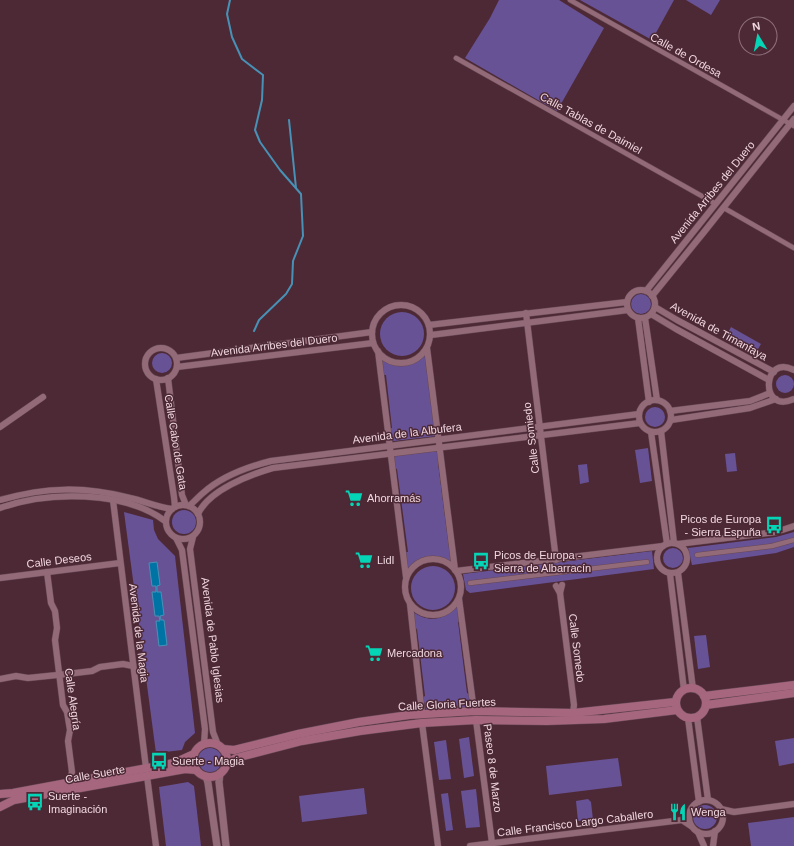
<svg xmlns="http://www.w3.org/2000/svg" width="794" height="846" font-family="Helvetica,sans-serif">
<rect width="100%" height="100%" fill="#4d2936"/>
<g fill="#685296">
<polygon points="499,0 559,0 604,28 557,111 465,58 490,18"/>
<polygon points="580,0 674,0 652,40"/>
<polygon points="686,0 720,0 711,15"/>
<circle cx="641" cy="304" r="10"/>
<circle cx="402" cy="334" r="22"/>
<polygon points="731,327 761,344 755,354 726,337"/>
<path d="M426,352L436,436L394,441L392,440L390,428H392L386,375H383L381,358C396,367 415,367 426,352Z"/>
<circle cx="162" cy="363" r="10"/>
<circle cx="785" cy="384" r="9"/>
<circle cx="655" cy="417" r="10"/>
<polygon points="648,448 652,481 640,483 635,450"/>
<path d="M439,450L438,463L449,547H450L453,563C437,554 419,554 407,570L405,552H408L397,469L395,468L394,456Z"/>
<polygon points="735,453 737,471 727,472 725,454"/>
<polygon points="587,464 589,482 580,484 578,465"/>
<circle cx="184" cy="522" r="12"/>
<polygon points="124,512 153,520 154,530 158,539 175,556 195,733 185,742 182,750 156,753"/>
<polygon points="794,532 794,547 776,553 692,565 688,548 776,537"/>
<circle cx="673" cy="558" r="10"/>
<polygon points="652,551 654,569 470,593 466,590 463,574"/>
<circle cx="433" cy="588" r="22"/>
<path d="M458,605L460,622H458L467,693L469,694L470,708L426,710L423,697L425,696L417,629L415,628L412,611C429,624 444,620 458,605Z"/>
<polygon points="706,635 710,667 698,669 694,636"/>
<polygon points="469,737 474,776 464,778 459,739"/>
<polygon points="794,738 794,763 779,766 775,741"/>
<polygon points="446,740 451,779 439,780 434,742"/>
<circle cx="210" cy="760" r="12"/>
<polygon points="618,758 622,786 549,795 546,766"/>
<polygon points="188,782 194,786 201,846 166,846 159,787"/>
<polygon points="364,788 367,814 302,822 299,796"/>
<polygon points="476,789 480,827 466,828 461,791"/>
<polygon points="448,793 453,830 446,831 441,794"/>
<polygon points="588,799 591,802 593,820 578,821 576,801"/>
<circle cx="705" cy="817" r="12"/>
<polygon points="794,817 794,846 751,846 748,823"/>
</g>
<polygon fill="#0073a5" stroke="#4891b6" points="157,562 160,585 157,586 157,592 161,592 164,615 160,616 161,620 164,620 167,645 159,646 156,621 160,621 159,616 155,616 152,592 156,592 156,586 152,586 149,563"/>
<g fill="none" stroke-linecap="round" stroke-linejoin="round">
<g stroke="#4891b6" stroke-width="2">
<polyline points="230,0 227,14 232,37 242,59 263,75 262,100 255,130 260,142 280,170 301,194 303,236 293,261 292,284 286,294 259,320 254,331"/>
<polyline points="289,120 296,188"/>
</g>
<g stroke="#674854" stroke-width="5.5">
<g id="pedestrian">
<polyline points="570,0 794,126"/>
<polyline points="456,58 716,204"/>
<polyline points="724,208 794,248"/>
<polyline points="697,555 772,546 794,540"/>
<polyline points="470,583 647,562"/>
</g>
</g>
<g stroke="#674854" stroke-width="7">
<g id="minor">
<circle cx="641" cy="304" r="14"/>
<polyline points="646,291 794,106"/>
<polyline points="652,296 704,232 794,119"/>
<circle cx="401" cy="334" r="29"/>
<polyline points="655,307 677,320 774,372"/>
<polyline points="526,313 556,560"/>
<polyline points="651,314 676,329 769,380"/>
<polyline points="638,318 649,402"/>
<polyline points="645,318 657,400"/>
<polyline points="429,325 627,302"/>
<polyline points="431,335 628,310"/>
<circle cx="161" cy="364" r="16"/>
<polyline points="427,348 455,570"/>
<polyline points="378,351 406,577"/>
<polyline points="176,358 372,332"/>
<polyline points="177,367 373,343"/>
<path d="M794,370C762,353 759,415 794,399"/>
<polyline points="168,378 182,495 186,505"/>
<polyline points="156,379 174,497 175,507"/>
<circle cx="655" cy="416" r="16"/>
<polyline points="670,411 750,401 770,393"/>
<polyline points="671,420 750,408 776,399"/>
<polyline points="0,427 43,397"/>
<polyline points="661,431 674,543"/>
<polyline points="651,432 667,544"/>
<path d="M0,500C46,487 84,486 130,498C144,501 157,507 172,509"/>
<polyline points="113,500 146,768"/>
<circle cx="183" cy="522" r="17"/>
<path d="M189,506C194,502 198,497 203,493C222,476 247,467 271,461L639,414"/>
<path d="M0,508C47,491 124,490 165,521"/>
<path d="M198,514C209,490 249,475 273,468L640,423"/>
<polyline points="193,537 190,549 213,732 218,745"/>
<polyline points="176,538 182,550 205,729 204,744"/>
<circle cx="672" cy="558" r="15"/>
<polyline points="678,544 776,532 794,526"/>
<circle cx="433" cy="587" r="28"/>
<polyline points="456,571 663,546"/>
<polyline points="47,572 51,603 55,611 57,628 55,640 63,705 67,712 70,730 68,741 72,772 69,783"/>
<polyline points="678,573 693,689"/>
<polyline points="670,574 684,690"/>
<polyline points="0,578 120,563"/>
<polyline points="562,585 560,593 574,705 573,713"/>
<polyline points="556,586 560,593"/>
<polyline points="459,599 474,711"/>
<polyline points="410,604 422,714"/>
<polyline points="0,679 16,676 28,678 67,674 92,671 100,667 123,664 133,666"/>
<polyline points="697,717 708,800"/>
<polyline points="688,718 699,802"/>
<polyline points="476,720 492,843"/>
<polyline points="422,723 438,846"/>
<polyline points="147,776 156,846"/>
<circle cx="706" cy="817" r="17"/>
<polyline points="721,809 734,812 794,804"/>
<polyline points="698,832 704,846"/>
<polyline points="470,846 682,820 691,826"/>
<polyline points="713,846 715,831"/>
</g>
</g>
<g stroke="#674854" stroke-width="8">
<g id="tertiary">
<polyline points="220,773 219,782 226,846"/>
<polyline points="206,776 208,783 217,846"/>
</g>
</g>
<g stroke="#674854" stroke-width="9">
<g id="secondary">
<circle cx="691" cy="703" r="15"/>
<polyline points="704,696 794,685"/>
<polyline points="706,705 794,693"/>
<circle cx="210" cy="760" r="17"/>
<polyline points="223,749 234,750 298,734 359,722 409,715 474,711 573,713 675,702"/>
<polyline points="226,764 236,758 302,741 360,731 422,723 476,720 547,721 604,719 677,710"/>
<polyline points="0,794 13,793 174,763 194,754"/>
<polyline points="0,807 14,800 185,769 196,770"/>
</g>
</g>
<use href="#pedestrian" stroke="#936a78" stroke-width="4.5"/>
<use href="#minor" stroke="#936a78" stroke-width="6"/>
<use href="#tertiary" stroke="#936a78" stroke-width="7"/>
<use href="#secondary" stroke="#a5667e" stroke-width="8"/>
</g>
<defs>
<g id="supermarket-bare" transform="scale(1.38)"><path d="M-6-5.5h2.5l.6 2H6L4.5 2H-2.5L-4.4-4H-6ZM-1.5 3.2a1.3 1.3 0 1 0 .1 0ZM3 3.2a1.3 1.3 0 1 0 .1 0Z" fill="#04d5b6" stroke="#4d2936" stroke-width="2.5" paint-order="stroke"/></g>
<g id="bus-bare" transform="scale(1.38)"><path d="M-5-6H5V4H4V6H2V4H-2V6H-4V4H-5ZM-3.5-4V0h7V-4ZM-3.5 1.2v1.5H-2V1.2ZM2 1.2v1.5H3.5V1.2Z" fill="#04d5b6" stroke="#4d2936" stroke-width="2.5" paint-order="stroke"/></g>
<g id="restaurant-bare" transform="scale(1.38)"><path d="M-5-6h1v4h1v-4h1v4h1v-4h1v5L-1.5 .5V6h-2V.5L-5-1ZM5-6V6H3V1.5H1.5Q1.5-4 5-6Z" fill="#04d5b6" stroke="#4d2936" stroke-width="2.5" paint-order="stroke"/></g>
</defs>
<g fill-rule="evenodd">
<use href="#supermarket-bare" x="354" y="498"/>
<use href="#bus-bare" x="774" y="525"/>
<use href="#supermarket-bare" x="364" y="560"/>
<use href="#bus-bare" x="481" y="561"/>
<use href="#supermarket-bare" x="374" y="653"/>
<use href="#bus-bare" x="159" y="761"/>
<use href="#bus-bare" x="35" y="802"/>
<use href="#restaurant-bare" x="678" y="812"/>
</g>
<g text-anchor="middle" stroke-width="3" stroke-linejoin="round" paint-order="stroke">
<g font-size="11" fill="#f0d7df" stroke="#4d2936">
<text transform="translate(686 55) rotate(29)" y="4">Calle de Ordesa</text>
<text transform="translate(591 123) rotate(29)" y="4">Calle Tablas de Daimiel</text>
<text transform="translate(712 192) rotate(-51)" y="4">Avenida Arribes del Duero</text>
<text transform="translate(719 331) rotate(29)" y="4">Avenida de Timanfaya</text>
<text transform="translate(274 345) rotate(-7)" y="4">Avenida Arribes del Duero</text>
<text transform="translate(407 433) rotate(-7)" y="4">Avenida de la Albufera</text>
<text transform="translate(531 438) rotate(-97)" y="4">Calle Somiedo</text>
<text transform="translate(176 442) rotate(81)" y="4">Calle Cabo de Gata</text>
<text transform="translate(59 560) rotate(-7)" y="4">Calle Deseos</text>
<text transform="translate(139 633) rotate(83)" y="4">Avenida de la Magia</text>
<text transform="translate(213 640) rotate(83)" y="4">Avenida de Pablo Iglesias</text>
<text transform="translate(577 648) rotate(83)" y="4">Calle Somedo</text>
<text transform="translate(73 699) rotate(82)" y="4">Calle Alegría</text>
<text transform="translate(447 704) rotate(-3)" y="4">Calle Gloria Fuertes</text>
<text transform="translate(493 768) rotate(83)" y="4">Paseo 8 de Marzo</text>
<text transform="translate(95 774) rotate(-10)" y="4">Calle Suerte</text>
<text transform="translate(575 823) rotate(-7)" y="4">Calle Francisco Largo Caballero</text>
</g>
<g font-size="11" fill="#f0d7df" stroke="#4d2936" text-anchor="start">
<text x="367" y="502">Ahorramás</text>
<text x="761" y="523" text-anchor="end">Picos de Europa<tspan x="761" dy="13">- Sierra Espuña</tspan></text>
<text x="494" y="559">Picos de Europa -<tspan x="494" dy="13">Sierra de Albarracín</tspan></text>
<text x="377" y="564">Lidl</text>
<text x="387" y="657">Mercadona</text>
<text x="172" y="765">Suerte - Magia</text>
<text x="48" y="800">Suerte -<tspan x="48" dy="13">Imaginación</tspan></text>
<text x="691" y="816">Wenga</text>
</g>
</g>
<g transform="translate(758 36) rotate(350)"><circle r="19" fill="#4d2936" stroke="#8e6f7a"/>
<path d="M0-3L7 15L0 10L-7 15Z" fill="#04d5b6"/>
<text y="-6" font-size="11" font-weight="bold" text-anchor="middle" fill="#f0d7df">N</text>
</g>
</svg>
